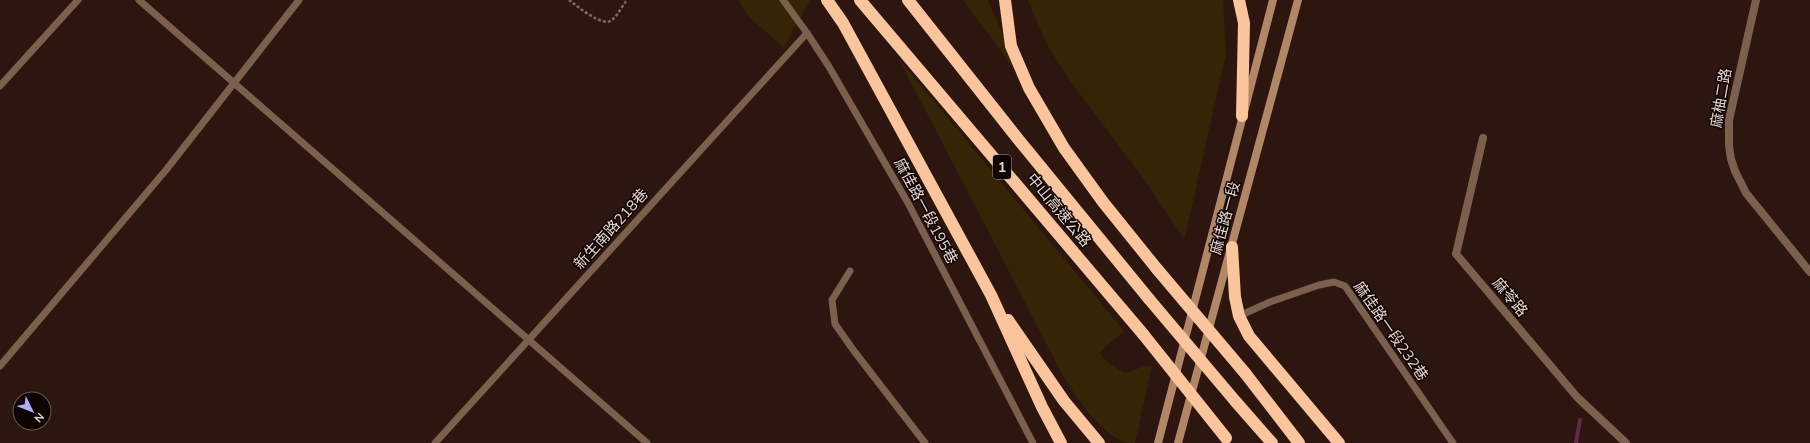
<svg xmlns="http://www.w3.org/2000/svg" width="1810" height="443" font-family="Mulish,'Noto Sans TC',sans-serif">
<rect width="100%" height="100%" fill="#2d1510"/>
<g fill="#352506">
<polygon points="738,0 810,0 784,48 748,16"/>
<polygon points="963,0 988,0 1024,83"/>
<polygon points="1028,0 1223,0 1226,54 1185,237 1182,236 1141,175 1071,82 1047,45"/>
<path d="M899,59L1124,331L1099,353L1110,364L1125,373L1145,366H1152L1135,443C1131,443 1126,443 1123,442C1096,428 1077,398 1061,372Z"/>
</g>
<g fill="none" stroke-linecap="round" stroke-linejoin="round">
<polyline stroke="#672649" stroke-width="4" points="1576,443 1580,420"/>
<path stroke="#7d6864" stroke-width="2.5" stroke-dasharray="3 2" stroke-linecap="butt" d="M569,0C577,6 603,28 612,20C618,15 622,6 627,0"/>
<g stroke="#7b604d" stroke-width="7">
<polyline points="139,0 647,443"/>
<polyline points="783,0 807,33 828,65 908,203 1033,443"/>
<polyline points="0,86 78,0"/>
<polyline points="850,271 832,300 835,324 854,351 925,443"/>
<polyline points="1239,316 1270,302 1319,285 1334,282 1345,286 1453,443"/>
<polyline points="0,366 166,170 299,0"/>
<polyline points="435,443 807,33"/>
</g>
<g stroke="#7b604d" stroke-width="8">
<polyline points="1756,0 1729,120 1729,146 1731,159 1735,171 1746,193 1810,272"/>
<polyline points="1483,138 1456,254 1577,397 1626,443"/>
</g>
<g stroke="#b28767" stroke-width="8">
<polyline points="1158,443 1273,0"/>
<polyline points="1178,443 1298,0"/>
</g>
<g stroke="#fac49c" stroke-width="12">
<polyline points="827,0 843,23 991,295 1042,407 1061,443"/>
<polyline points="860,0 1143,334"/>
<polyline points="908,0 1018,139 1149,299"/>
<polyline points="1005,0 1011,46 1029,88 1064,148 1103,202 1157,269"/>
<polyline points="1239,0 1244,23 1242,116"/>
<polyline points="1232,247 1235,297 1239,316 1249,336 1339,443"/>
<polyline points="1008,320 1064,401 1099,443"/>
<polyline points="1245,373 1299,443"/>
<polyline points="1236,402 1272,443"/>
</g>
<g stroke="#fac49c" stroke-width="12">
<polyline points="1157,269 1245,373"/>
<polyline points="1149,299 1236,402"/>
<polyline points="1143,334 1226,438"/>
</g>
</g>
<g text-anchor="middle" stroke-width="3" stroke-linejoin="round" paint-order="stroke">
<rect fill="#0e0503" stroke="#a59793" stroke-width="1" x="993" y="155" width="18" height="24" rx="3"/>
<g font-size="14" font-weight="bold" fill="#e6d5d1">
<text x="1002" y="172">1</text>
</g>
<g font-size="15" fill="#e6d5d1" stroke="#0e0503">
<text transform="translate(1721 98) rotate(-80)" y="5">麻柚二路</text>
<text transform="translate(1059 210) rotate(50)" y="5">中山高速公路</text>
<text transform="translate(926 211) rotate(62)" y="5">麻佳路一段195巷</text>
<text transform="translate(1225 218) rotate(-75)" y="5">麻佳路一段</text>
<text transform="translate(611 229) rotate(-48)" y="5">新生南路218巷</text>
<text transform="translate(1510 297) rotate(50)" y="5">麻苓路</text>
<text transform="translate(1391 331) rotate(55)" y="5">麻佳路一段232巷</text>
</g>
</g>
<g transform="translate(32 411) rotate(133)"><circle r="19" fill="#0e0503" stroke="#645855"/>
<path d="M0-3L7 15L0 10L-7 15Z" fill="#adaffb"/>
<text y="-6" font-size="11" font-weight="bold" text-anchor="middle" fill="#e6d5d1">N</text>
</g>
</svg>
